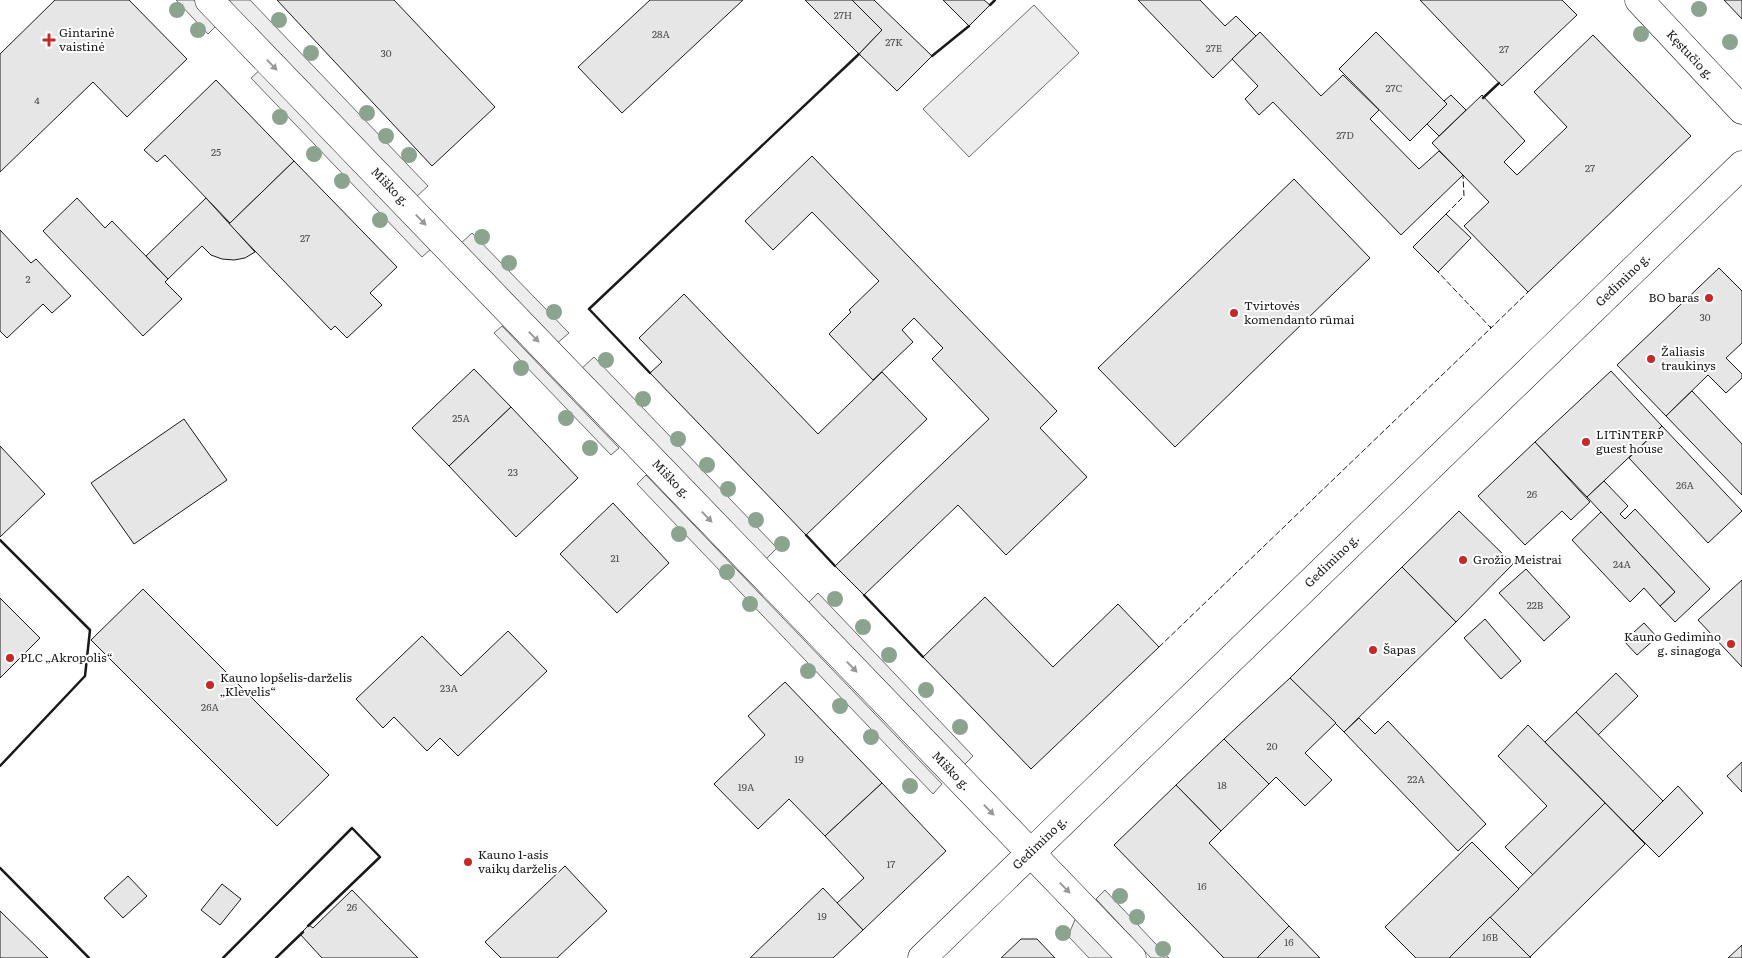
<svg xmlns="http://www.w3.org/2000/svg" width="1742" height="958" font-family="Literata,serif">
<rect width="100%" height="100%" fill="#fff"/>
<g fill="#ededed" stroke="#6a6a6a">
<polygon points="176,0 195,0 218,24 208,34"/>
<polygon points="226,0 250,0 428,186 415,198"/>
<polygon points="1034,5 1079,53 969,157 923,109"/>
<polygon points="261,69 432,248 422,257 251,78"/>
<polygon points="472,233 569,333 555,345 459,245"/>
<polygon points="502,326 619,448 611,455 494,333"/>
<polygon points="594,357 777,548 762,563 579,371"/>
<polygon points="646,475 942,784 933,794 637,484"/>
<polygon points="818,593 973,756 960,769 805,606"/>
<polygon points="1105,890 1169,958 1151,958 1096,899"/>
<polygon points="1077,915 1119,958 1089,958 1068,936"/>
</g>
<g fill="#e6e6e6" stroke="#1a1a1a">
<polygon points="55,0 129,0 187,59 127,117 93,82 0,172 0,54"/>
<polygon points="277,0 394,0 495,107 432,166"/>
<polygon points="650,0 743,0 622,113 578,67"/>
<polygon points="805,0 852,0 882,30 859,54"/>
<polygon points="852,0 874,0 932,56 897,91 859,54 882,30"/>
<polygon points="943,0 984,0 990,5 969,26"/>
<polygon points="1138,0 1200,0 1225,26 1236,16 1256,36 1213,78"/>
<polygon points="1420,0 1562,0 1577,15 1502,86"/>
<polygon points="1724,0 1742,0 1742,19"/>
<polygon points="1260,32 1321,96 1343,75 1379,110 1370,119 1419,169 1439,151 1463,175 1401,235 1273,102 1259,115 1245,99 1258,86 1232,59"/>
<polygon points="1376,32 1447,104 1410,141 1339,69"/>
<polygon points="1593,35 1691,136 1528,292 1464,226 1489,202 1432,143 1482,95 1525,141 1504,162 1517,175 1567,127 1534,92"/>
<polygon points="216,80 294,161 230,223 165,155 157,162 144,150"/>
<polygon points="1451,95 1466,110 1439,136 1427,124 1447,104 1444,101"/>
<polygon points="812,156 1057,411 1040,428 1087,477 1006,555 958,505 864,595 835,566 989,419 932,359 943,348 914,318 902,330 913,342 873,380 829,334 851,312 849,310 879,281 812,212 773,250 745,221"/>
<polygon points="294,161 397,267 370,293 382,305 347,338 335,326 331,330 229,224"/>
<polygon points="1294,179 1370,258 1175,447 1098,368"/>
<polygon points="77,198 105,228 112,221 168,279 165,282 182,299 143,336 43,231"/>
<polygon points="206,198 255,252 245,258 234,260 222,259 211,255 202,246 168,279 146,256"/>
<polygon points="1446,214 1471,238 1438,272 1413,247"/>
<polygon points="0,230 31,263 36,259 71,296 52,313 43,304 7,338 0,331"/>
<polygon points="1719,268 1742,291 1742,343 1726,358 1742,374 1742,378 1726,393 1708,375 1666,416 1617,365"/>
<polygon points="684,294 818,434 882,372 927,419 806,535 650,373 662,362 639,338"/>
<polygon points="474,369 511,407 449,466 412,428"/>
<polygon points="1611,371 1662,426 1587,497 1535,442"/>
<polygon points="1692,391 1742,444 1742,495 1666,416"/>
<polygon points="511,407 578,478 516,537 449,466"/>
<polygon points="184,419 227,480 134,544 91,483"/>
<polygon points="1662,426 1742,511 1708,543 1629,458"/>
<polygon points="1535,442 1590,502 1571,520 1562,511 1525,545 1478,496"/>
<polygon points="0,446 45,494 0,537"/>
<polygon points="1604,481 1628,506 1620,514 1625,519 1635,509 1710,589 1675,622 1660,606 1675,592 1587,497"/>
<polygon points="613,503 669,563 617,613 560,554"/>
<polygon points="1459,511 1513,564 1456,622 1402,567"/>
<polygon points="1601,512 1675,592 1660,606 1644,588 1630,602 1572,540"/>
<polygon points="1402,567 1456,622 1344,732 1290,678"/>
<polygon points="1526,569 1570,617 1544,641 1499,593"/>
<polygon points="1742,580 1742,667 1698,620"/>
<polygon points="143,589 329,775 277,826 91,640"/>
<polygon points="985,597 1053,667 1118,604 1159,647 1031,769 923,657"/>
<polygon points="0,598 40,638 0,678"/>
<polygon points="1485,619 1521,661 1501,679 1464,638"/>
<polygon points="1644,623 1657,637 1637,655 1624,641"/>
<polygon points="508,631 547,671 458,756 440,738 427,751 394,717 383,728 356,699 422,636 461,676"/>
<polygon points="1616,673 1638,696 1598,735 1576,712"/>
<polygon points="1290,678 1336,723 1305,753 1332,780 1305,806 1276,777 1269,784 1224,739"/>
<polygon points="785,682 882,783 825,836 789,799 758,829 714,784 765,735 748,716"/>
<polygon points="1576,712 1663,801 1633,831 1545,742"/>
<polygon points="1359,718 1375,734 1388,721 1486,824 1458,851 1344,732"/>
<polygon points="1528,725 1605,803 1533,875 1505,847 1547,806 1498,756"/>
<polygon points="1224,739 1269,784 1221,831 1176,785"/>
<polygon points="1742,762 1742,792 1727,776"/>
<polygon points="882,783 946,851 863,930 837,903 864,878 825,836"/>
<polygon points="1176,785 1221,831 1209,843 1289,926 1257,958 1224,958 1114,845"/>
<polygon points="1678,786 1703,813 1659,857 1633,831"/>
<polygon points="1605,803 1645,844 1530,957 1490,917"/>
<polygon points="1472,842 1519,889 1449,958 1416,958 1385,927"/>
<polygon points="565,866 607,911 557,958 501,958 485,942"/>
<polygon points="128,876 147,896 123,918 104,898"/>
<polygon points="222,884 241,899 220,925 201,910"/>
<polygon points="823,888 863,930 833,958 750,958"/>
<polygon points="352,890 418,958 322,958 300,934 309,925 313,928"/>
<polygon points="0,911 48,958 0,958"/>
<polygon points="1490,917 1531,958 1449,958"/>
<polygon points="1289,926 1320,958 1257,958"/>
<polygon points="1021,939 1037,939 1055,958 1001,958"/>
<polygon points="1742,945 1742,958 1728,958"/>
</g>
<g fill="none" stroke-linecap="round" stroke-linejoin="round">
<g stroke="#1a1a1a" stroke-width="29">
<g id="minor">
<polyline points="209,0 1132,958"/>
<polyline points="1639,0 1742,110"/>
<polyline points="922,958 1742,165"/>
</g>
</g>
<use href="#minor" stroke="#fff" stroke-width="28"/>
<g stroke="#1a1a1a" stroke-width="1" stroke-dasharray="6 2.5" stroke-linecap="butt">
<polyline points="1446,214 1464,196 1463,175"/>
<polyline points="1490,326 1491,328 1528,292"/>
<polyline points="1159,647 1491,328 1438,272"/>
</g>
<g stroke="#1a1a1a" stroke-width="2.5">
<polyline points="990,5 995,0"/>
<polyline points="932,56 969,26"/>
<polyline points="1483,98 1499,83"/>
<polyline points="650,373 589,309 859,54"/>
<polyline points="806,535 835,566"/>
<polyline points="0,540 90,630 85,676 0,766"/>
<polyline points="864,595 923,657"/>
<polyline points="0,868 89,958"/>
<polyline points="223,958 352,828 380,857 308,926"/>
<polyline points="276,958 303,932"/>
</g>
</g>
<g fill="#8aa48f">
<circle cx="1699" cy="9" r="8"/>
<circle cx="177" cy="10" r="8"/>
<circle cx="279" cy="20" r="8"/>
<circle cx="198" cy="30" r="8"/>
<circle cx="1641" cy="34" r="8"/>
<circle cx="1730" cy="42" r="8"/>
<circle cx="311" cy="53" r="8"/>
<circle cx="367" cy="113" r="8"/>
<circle cx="280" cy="117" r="8"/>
<circle cx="386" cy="136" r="8"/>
<circle cx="314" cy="154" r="8"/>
<circle cx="409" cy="155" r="8"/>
<circle cx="342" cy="181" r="8"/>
<circle cx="380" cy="220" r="8"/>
<circle cx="482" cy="237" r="8"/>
<circle cx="509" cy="263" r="8"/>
<circle cx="554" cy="312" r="8"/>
<circle cx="606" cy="360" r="8"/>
<circle cx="521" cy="368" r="8"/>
<circle cx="643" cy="399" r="8"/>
<circle cx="566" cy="418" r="8"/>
<circle cx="678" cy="439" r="8"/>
<circle cx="590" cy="448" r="8"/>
<circle cx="707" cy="465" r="8"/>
<circle cx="728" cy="489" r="8"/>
<circle cx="756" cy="520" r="8"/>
<circle cx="679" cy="534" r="8"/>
<circle cx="782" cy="544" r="8"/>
<circle cx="727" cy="572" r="8"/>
<circle cx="835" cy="599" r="8"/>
<circle cx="750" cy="604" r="8"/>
<circle cx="863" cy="627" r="8"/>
<circle cx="889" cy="655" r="8"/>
<circle cx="808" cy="671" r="8"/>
<circle cx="926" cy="690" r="8"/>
<circle cx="840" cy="706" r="8"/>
<circle cx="960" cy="727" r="8"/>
<circle cx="871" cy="737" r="8"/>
<circle cx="910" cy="786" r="8"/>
<circle cx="1120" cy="896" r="8"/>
<circle cx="1137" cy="917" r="8"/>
<circle cx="1063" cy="933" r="8"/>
<circle cx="1163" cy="949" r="8"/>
</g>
<defs><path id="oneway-solid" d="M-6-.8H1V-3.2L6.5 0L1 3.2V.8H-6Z" transform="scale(1.25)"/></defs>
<g fill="#989898">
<use href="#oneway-solid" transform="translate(272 65) rotate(46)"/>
<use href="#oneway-solid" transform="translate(421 220) rotate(46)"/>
<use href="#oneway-solid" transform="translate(534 337) rotate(46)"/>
<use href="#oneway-solid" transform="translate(707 517) rotate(46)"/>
<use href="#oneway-solid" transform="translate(852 667) rotate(46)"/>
<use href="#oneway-solid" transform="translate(989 810) rotate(46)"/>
<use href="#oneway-solid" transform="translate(1065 888) rotate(46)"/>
</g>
<g fill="#c62828" stroke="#fff" stroke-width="2">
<path d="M46.5 32.5h5v5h5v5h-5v5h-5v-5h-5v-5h5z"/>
<circle cx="1709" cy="298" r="5"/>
<circle cx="1234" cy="313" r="5"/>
<circle cx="1651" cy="359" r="5"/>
<circle cx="1586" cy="442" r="5"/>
<circle cx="1463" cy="560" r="5"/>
<circle cx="1731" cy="644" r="5"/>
<circle cx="1373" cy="650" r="5"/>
<circle cx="10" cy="658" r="5"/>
<circle cx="210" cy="685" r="5"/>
<circle cx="468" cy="862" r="5"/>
</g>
<g text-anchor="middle" stroke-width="4" stroke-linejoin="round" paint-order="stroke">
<g font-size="10" fill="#4d4d4d">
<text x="843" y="19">27H</text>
<text x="661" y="38">28A</text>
<text x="894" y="46">27K</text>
<text x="1214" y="52">27E</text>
<text x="1504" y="53">27</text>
<text x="386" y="57">30</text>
<text x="1394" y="92">27C</text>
<text x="37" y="104">4</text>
<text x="1345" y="139">27D</text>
<text x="216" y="156">25</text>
<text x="1590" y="172">27</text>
<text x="305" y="242">27</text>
<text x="28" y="283">2</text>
<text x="1705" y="321">30</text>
<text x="461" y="422">25A</text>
<text x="513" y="476">23</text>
<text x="1685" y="489">26A</text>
<text x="1532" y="498">26</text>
<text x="615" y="562">21</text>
<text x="1622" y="568">24A</text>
<text x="1535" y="609">22B</text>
<text x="449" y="692">23A</text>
<text x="210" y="711">26A</text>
<text x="1272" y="750">20</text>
<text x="799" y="763">19</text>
<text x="1416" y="783">22A</text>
<text x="1222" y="789">18</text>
<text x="746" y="791">19A</text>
<text x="891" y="868">17</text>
<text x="1202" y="890">16</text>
<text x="352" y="911">26</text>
<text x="822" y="920">19</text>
<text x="1490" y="941">16B</text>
<text x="1289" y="946">16</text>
</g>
<g font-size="12" fill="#1a1a1a" stroke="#fff" text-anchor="start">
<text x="59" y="37">Gintarinė<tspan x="59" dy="14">vaistinė</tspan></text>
<text x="1699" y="302" text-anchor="end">BO baras</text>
<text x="1244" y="310">Tvirtovės<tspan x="1244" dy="14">komendanto rūmai</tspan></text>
<text x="1661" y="356">Žaliasis<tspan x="1661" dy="14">traukinys</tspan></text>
<text x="1596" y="439">LITiNTERP<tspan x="1596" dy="14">guest house</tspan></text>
<text x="1473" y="564">Grožio Meistrai</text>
<text x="1721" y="641" text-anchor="end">Kauno Gedimino<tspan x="1721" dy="14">g. sinagoga</tspan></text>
<text x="1383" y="654">Šapas</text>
<text x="20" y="662">PLC „Akropolis“</text>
<text x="220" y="682">Kauno lopšelis-darželis<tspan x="220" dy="14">„Klevelis“</tspan></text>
<text x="478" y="859">Kauno 1-asis<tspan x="478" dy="14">vaikų darželis</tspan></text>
</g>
<g font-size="12" fill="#1a1a1a" stroke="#fff">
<text transform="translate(1690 55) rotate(47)" y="4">Kęstučio g.</text>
<text transform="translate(390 187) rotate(46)" y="4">Miško g.</text>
<text transform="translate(1623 280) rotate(-44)" y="4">Gedimino g.</text>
<text transform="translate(671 479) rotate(46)" y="4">Miško g.</text>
<text transform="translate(1332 561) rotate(-44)" y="4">Gedimino g.</text>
<text transform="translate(951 771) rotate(46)" y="4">Miško g.</text>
<text transform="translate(1040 843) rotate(-44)" y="4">Gedimino g.</text>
</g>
</g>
</svg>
